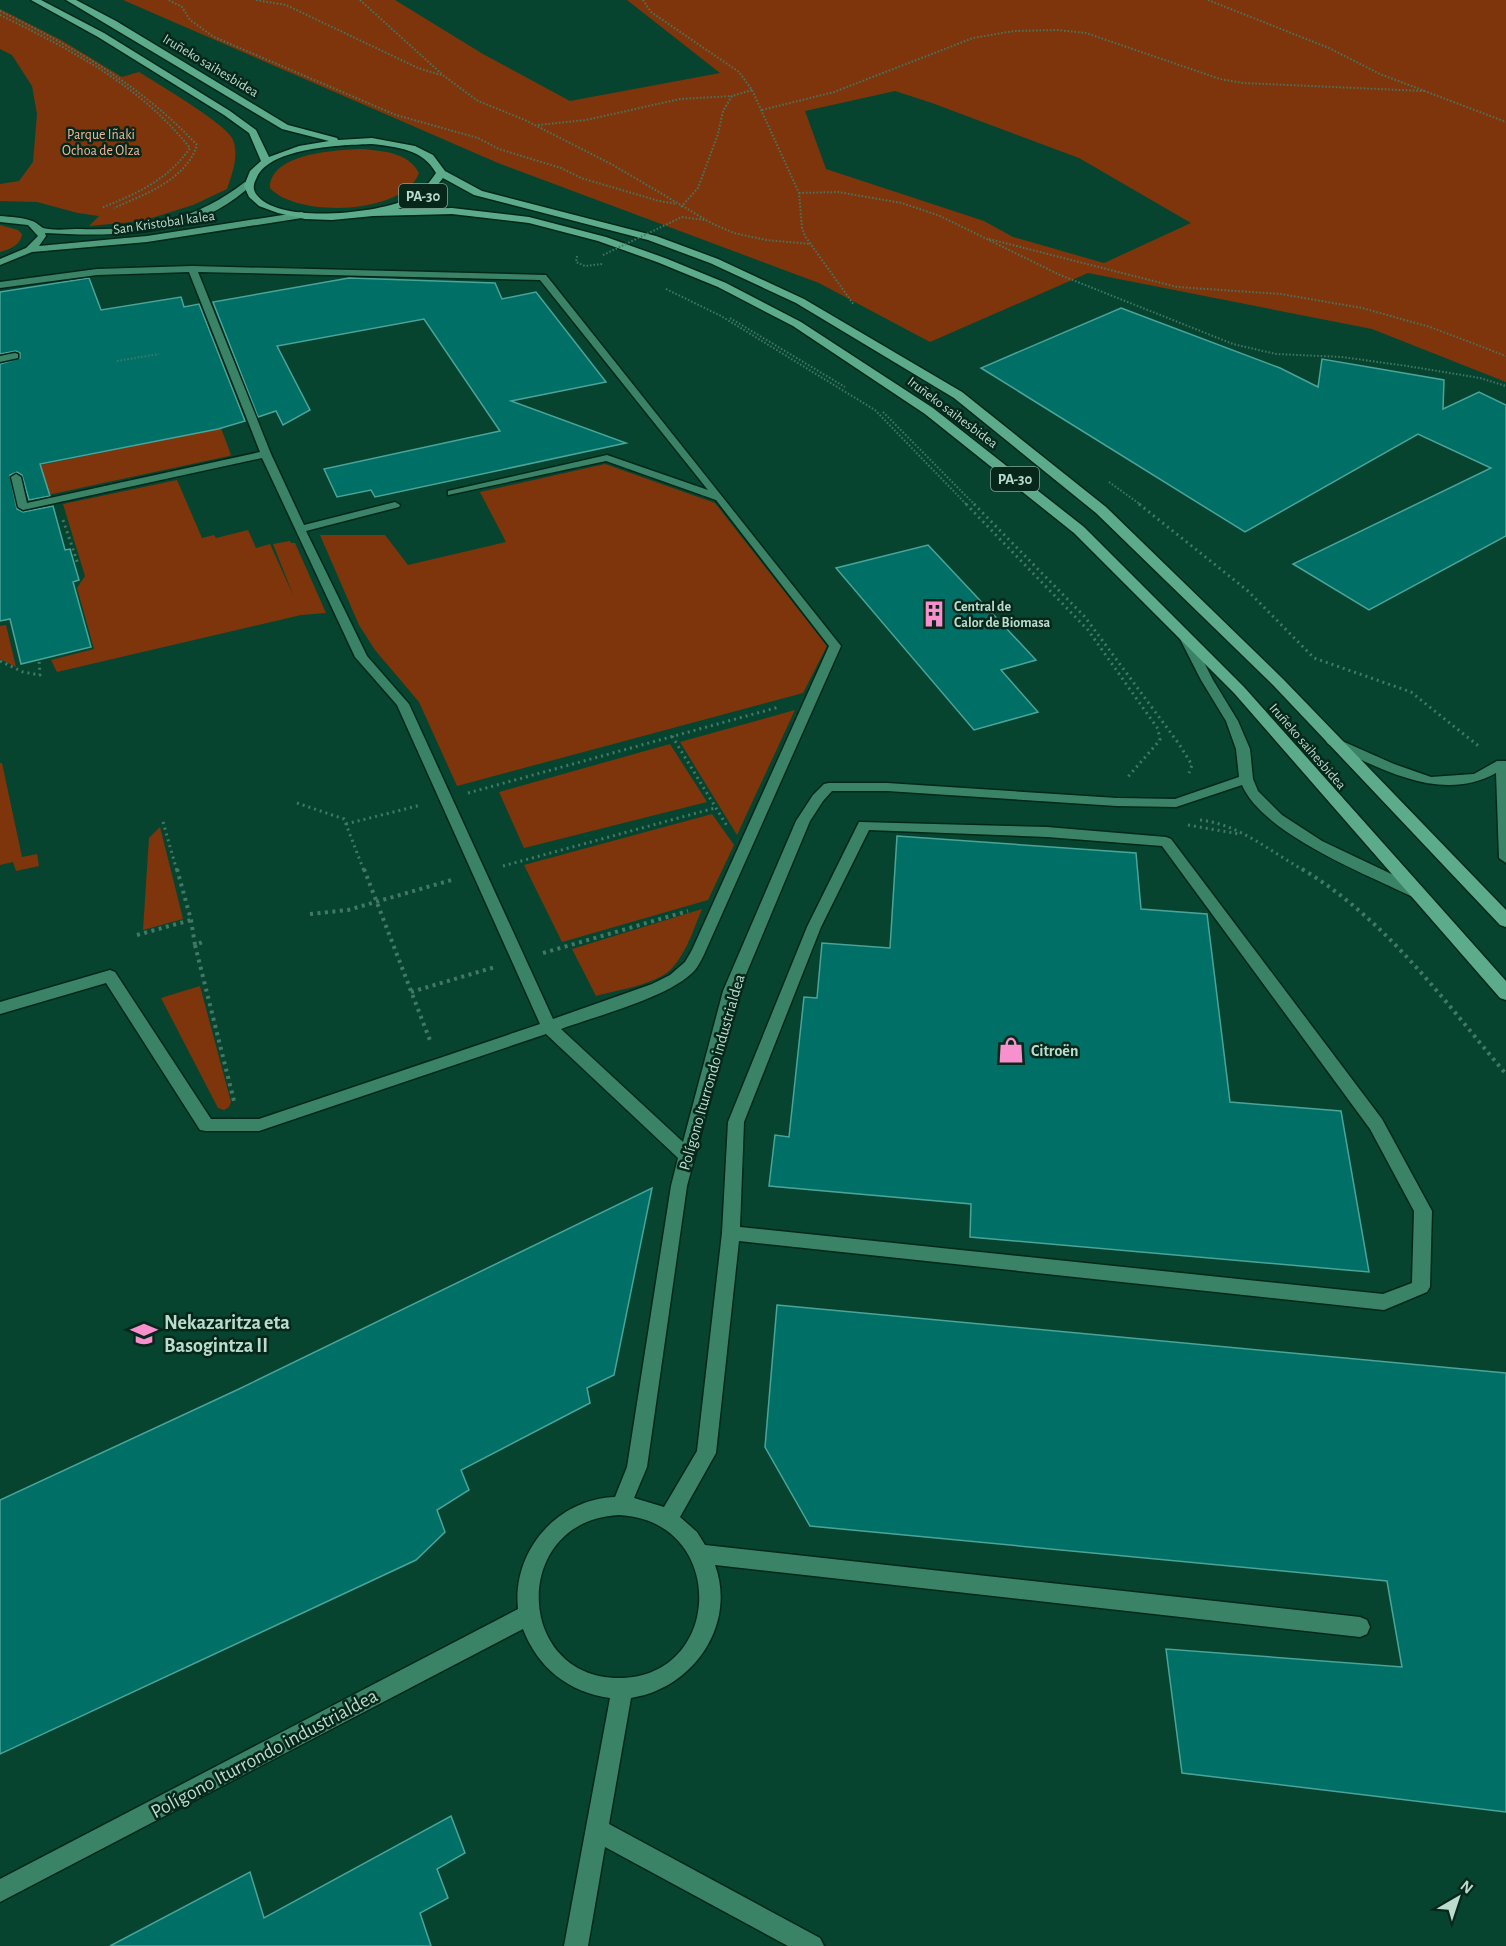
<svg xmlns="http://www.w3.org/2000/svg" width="1506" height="1946" font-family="'Alegreya Sans',sans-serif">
<rect width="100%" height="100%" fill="#064430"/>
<g fill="#7f350b" fill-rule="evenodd">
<path d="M123,0H395L483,54L570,101L720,73L627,0H1506V382L1372,329L1088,273L930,342L819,283L498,163ZM895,91L932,103L1079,158L1191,223L1104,263L1013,237L984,221L826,169L805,111Z"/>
<path d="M0,9L61,40L122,77L139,72C158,84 223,122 232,138C240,154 232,174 227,189L193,205L142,221L89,226L99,216L78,213L37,202L0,201V184L19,181L33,162L37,114L32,86L12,55L0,49Z"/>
<path d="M362,149C383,151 408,152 419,173C404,215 297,218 270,188C270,153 336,150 362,149Z"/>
<path d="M0,225L18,230L22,234C21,245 10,249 0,252Z"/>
<polygon points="221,428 231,455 229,456 29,499 22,469"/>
<polygon points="605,464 715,503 827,646 803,693 457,786 419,702 375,650 359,625 320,535 385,535 408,565 506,542 480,492"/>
<polygon points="177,480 202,538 214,535 216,538 248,530 256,548 270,544 294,597 273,544 290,541 291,543 295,543 326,613 301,615 57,672 51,660 94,649 77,588 85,576 63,504"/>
<polygon points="6,625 16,667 0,659 0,626"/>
<polygon points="795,710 737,835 680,742"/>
<polygon points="670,744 707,802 524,848 499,792"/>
<polygon points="0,763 2,763 22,857 37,854 39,866 16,871 13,862 0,865"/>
<polygon points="712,814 734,845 708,900 562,942 524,865"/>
<polygon points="160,827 183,919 143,930 149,838"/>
<path d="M702,909C694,928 687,951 673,967C660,984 617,990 596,996L572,949Z"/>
<polygon points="200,986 231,1102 229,1107 224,1110 218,1108 161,998"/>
</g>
<g fill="#006f66" stroke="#4ba499" stroke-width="1.5">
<polygon points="89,278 101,310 181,297 184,307 199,304 245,421 218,429 40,464 50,496 29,500 22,475 17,472 10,475 17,509 23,512 53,506 65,550 70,549 79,580 73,582 91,647 21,664 10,619 0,621 0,364 20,358 20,353 16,351 0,354 0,292"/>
<polygon points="349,278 495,283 502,299 536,292 606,382 511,401 626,443 375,497 371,490 337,497 324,469 500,431 424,319 277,346 310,410 283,425 276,411 258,417 213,302"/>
<polygon points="1121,308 1280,368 1318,387 1322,359 1444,380 1443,409 1479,392 1506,405 1506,536 1369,610 1293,564 1491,468 1418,434 1245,532 981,368"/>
<polygon points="928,545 1036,660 1001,670 1038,712 974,730 836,568"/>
<polygon points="897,836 1136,853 1141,909 1207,914 1230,1102 1341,1111 1369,1272 970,1237 971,1204 769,1186 775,1135 789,1137 804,997 817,998 822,943 890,948"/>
<polygon points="652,1188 614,1375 587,1388 590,1403 461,1470 469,1490 437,1510 445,1532 416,1560 0,1754 0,1500 239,1389"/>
<polygon points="777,1305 1506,1373 1506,1812 1182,1773 1166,1649 1402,1667 1387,1581 810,1526 765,1447"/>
<polygon points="451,1816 465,1853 437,1869 448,1898 420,1913 431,1946 110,1946 250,1872 264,1918"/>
</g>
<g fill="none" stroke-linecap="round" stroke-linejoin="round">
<g stroke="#00281a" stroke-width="3">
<g id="minor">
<path d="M192,266L546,275L841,646L706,950C703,957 699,965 695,970C671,997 596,1016 561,1029L683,1142L723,991L796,821L813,795L824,784L829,783H887L1117,798L1175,799L1239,777L1236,749L1226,721L1201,680L1178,635L1180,632L1184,631L1190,635L1213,680L1238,721L1250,749L1253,779L1258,791L1282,815L1322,841L1423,889L1425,893L1423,897H1413C1366,874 1263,834 1242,785L1176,807L1117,806L887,791H832L823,801L810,821L739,991L687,1186L647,1467L634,1498L664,1507L697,1451L722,1233L728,1122L807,927L859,822L1047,827L1166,837L1171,839L1382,1119L1432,1211L1430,1287L1427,1292L1384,1310L739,1241L716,1453L680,1517L697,1532L705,1545L1360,1617L1367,1620L1370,1627L1367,1634L1360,1637L715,1565C737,1626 692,1689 631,1698L609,1824L820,1938L824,1946H788L605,1847L588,1946H564L610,1698C568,1692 538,1668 523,1629L0,1902V1879L518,1609C512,1551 557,1499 615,1497L627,1467L671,1186L678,1158L546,1034L259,1131H206L200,1130L106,983L0,1014V1002L110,970L115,972L211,1119H259L540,1024L397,705L355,657L262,458L23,510L18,507L11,477L16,474L21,477L27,503L260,452L189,272L97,275L0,288V282L97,269ZM198,272L540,280L708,490L607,455L448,491V495L606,461L716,500L829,646L692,950L685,962L670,975L652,984L553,1019L409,704L367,656L306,531L399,507L400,505L395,502L304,525L271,454ZM869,830L1047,837L1162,846L1370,1129L1414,1211L1412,1283L1383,1294L740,1227L744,1122L821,927ZM619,1515C728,1520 724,1678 619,1678C514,1678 510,1520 619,1515Z"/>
<polygon points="15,353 18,354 18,358 0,362 0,356"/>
<path d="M1333,737L1394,764L1431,777L1474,774L1497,761H1506V863L1499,858L1496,773C1441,804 1379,768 1328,744L1326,741Z"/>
</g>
</g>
<g stroke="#00281a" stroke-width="3">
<path id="major" d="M245,182L252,184C200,237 114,237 45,233L46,236L39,246L147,236L302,212L306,215L302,218L147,242L32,252L0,265V259L26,248L38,236L28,225L0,222V216C11,217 22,217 32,221C36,222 40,226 43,228C54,231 69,229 80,229C143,231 195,221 245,182Z"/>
</g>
<g stroke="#00281a" stroke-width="3">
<path id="highway" d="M31,0H41L104,33L230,111L256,130L269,157L299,146L329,141L282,129L66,0H76L116,21L288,125L337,138L338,140L372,138L415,146L433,155L445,171L482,191L656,236L718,259L804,299L962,392L1106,507L1283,679L1506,910V927L1500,925L1273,685L1096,513L954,398L796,303L710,263L648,240L474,195L443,178C431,194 417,202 398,209L452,208L529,217L606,237L665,258L726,283L801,322L933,408L1084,527L1244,687L1506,981V1000L1500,998L1234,693L1074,533L925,414L793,326L718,287L657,262L598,241L529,223L452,214L373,216L332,220L305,219L278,213L259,206L249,197L244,186L250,171L261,161L249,133L224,115L98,37ZM372,144C397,147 423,149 436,173C428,185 419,194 406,200C376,213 278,225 256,194C252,188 254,183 257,177C271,147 343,145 372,144Z"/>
</g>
<g stroke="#447866" stroke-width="2" stroke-dasharray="1.5 2" stroke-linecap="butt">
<polyline points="169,0 182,7 190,20 214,37 396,115 478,138 499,149 561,168 581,178 659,201 677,204"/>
<polyline points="256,0 286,5 418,68 441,75"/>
<polyline points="360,0 444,76 478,101 525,120 613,165 713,224 734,233 766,240 811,244"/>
<polyline points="643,0 651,12 739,72 752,90 799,193 802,228 805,236 854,305"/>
<polyline points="1208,0 1329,48 1380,74 1506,122"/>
<path d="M0,11C73,47 141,85 197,145C186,180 145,194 114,208"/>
<path d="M0,15C71,50 140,85 190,148C168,180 136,194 101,208"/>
<polyline points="762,110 834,92 973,38 1014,31 1057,30 1086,33 1220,79 1243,83 1424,91"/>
<polyline points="538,125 586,120 680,99 732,96"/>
<polyline points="799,193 838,192 902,203 940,216 1060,275 1233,344 1276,354 1342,357 1407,366 1480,378 1506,386"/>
<polyline points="681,207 698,188 718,134 723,111 732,96 752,90"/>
<polyline points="989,239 1177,287 1281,294 1362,308 1430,327 1506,356"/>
<polyline points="577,256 576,262 585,266 602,264"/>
<polyline points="666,289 721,316 875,410 967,505"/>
<polyline points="730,318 845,387"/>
<polyline points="117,361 159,354"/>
<polyline points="883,412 975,505"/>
<polyline points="1109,482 1141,505"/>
</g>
<g stroke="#447866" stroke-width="3" stroke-dasharray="2 4" stroke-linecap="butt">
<polyline points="966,504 1088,630 1158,729 1160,740 1127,778"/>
<polyline points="974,504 1085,617 1179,744 1192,765 1189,773"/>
<polyline points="1139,504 1248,591 1314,658 1411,692 1481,748"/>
<polyline points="63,520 78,564"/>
<polyline points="0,661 23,672 40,675 39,659"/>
<polyline points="672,736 727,826"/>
<polyline points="468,793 779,707"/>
<polyline points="297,803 344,819 364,871"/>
<path d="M1200,820C1239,824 1271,852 1305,871"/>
<polyline points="163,822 177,871"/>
<polyline points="346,824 421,805"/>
<polyline points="1188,825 1239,834"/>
<polyline points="503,866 715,808"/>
</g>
<g stroke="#447866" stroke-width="4" stroke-dasharray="3 4.5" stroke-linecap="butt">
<polyline points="177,869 191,920 195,945 203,942"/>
<polyline points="364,869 431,1043"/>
<path d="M1302,869C1386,919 1444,1001 1506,1074"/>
<polyline points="310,914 348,910 455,879"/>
<polyline points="137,935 191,920"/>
<polyline points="195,945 234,1101"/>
<polyline points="543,953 688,911"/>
<polyline points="411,992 495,967"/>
</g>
<use href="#minor" fill="#3a8366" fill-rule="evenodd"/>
<use href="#major" fill="#4e9c7c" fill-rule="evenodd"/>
<use href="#highway" fill="#5cac8b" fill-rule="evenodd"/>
<polyline stroke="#447866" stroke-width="2" stroke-dasharray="1.5 2" stroke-linecap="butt" points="603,255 682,217 704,220"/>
</g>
<defs>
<g id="building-bare" transform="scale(2.07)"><path d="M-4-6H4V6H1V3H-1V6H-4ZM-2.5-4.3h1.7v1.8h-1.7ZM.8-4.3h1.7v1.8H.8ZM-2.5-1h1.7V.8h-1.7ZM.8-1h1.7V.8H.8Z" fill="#f890cd" stroke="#07271b" stroke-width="2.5" paint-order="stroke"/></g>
<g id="shop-bare" transform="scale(2.07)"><path d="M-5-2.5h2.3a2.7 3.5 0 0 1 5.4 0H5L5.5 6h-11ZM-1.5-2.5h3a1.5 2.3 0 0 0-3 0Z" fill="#f890cd" stroke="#07271b" stroke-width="2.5" paint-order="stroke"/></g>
<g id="university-bare" transform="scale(2.07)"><path d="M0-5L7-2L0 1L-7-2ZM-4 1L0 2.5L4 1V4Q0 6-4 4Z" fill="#f890cd" stroke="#07271b" stroke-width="2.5" paint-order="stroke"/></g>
</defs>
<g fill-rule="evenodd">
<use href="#building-bare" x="934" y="614"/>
<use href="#shop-bare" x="1011" y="1050"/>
<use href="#university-bare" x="144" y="1334"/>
</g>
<g text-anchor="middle" stroke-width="5" stroke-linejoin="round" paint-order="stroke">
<g font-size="14" fill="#badccc" stroke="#07271b">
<text transform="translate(211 65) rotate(31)" y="5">Iruñeko saihesbidea</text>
<text transform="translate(164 222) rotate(-8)" y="5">San Kristobal kalea</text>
<text transform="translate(953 412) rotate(37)" y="5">Iruñeko saihesbidea</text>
<text transform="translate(1308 746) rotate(49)" y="5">Iruñeko saihesbidea</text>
</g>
<g font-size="14" fill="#f4b79c" stroke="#07271b">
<text x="101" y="139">Parque Iñaki<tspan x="101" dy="16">Ochoa de Olza</tspan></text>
</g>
<g font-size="14" font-weight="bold" fill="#badccc" stroke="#07271b" text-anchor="start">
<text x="954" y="611">Central de<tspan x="954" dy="16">Calor de Biomasa</tspan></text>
</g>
<g fill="#07271b" stroke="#84a697" stroke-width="1.5">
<rect x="399" y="184" width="48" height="24" rx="4.5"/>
<rect x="991" y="467" width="48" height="24" rx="4.5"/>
</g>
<g font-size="15" font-weight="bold" fill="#badccc">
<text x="423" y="201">PA-30</text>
<text x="1015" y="484">PA-30</text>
</g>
<g font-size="16" font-weight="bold" fill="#badccc" stroke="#07271b" text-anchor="start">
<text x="1031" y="1056">Citroën</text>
</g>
<g font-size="16" fill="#badccc" stroke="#07271b">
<text transform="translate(711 1072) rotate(-74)" y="6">Polígono Iturrondo industrialdea</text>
</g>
<g font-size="20" font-weight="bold" fill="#badccc" stroke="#07271b" text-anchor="start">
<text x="164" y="1329">Nekazaritza eta<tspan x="164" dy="23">Basogintza II</tspan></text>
</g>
<g font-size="20" fill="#badccc" stroke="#07271b">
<text transform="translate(264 1753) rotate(-28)" y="7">Polígono Iturrondo industrialdea</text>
</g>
</g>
<g transform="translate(1458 1898) rotate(39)" stroke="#07271b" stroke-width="4.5" paint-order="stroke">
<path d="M0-4.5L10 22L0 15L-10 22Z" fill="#badccc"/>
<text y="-9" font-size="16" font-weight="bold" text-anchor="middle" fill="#badccc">N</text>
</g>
</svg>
